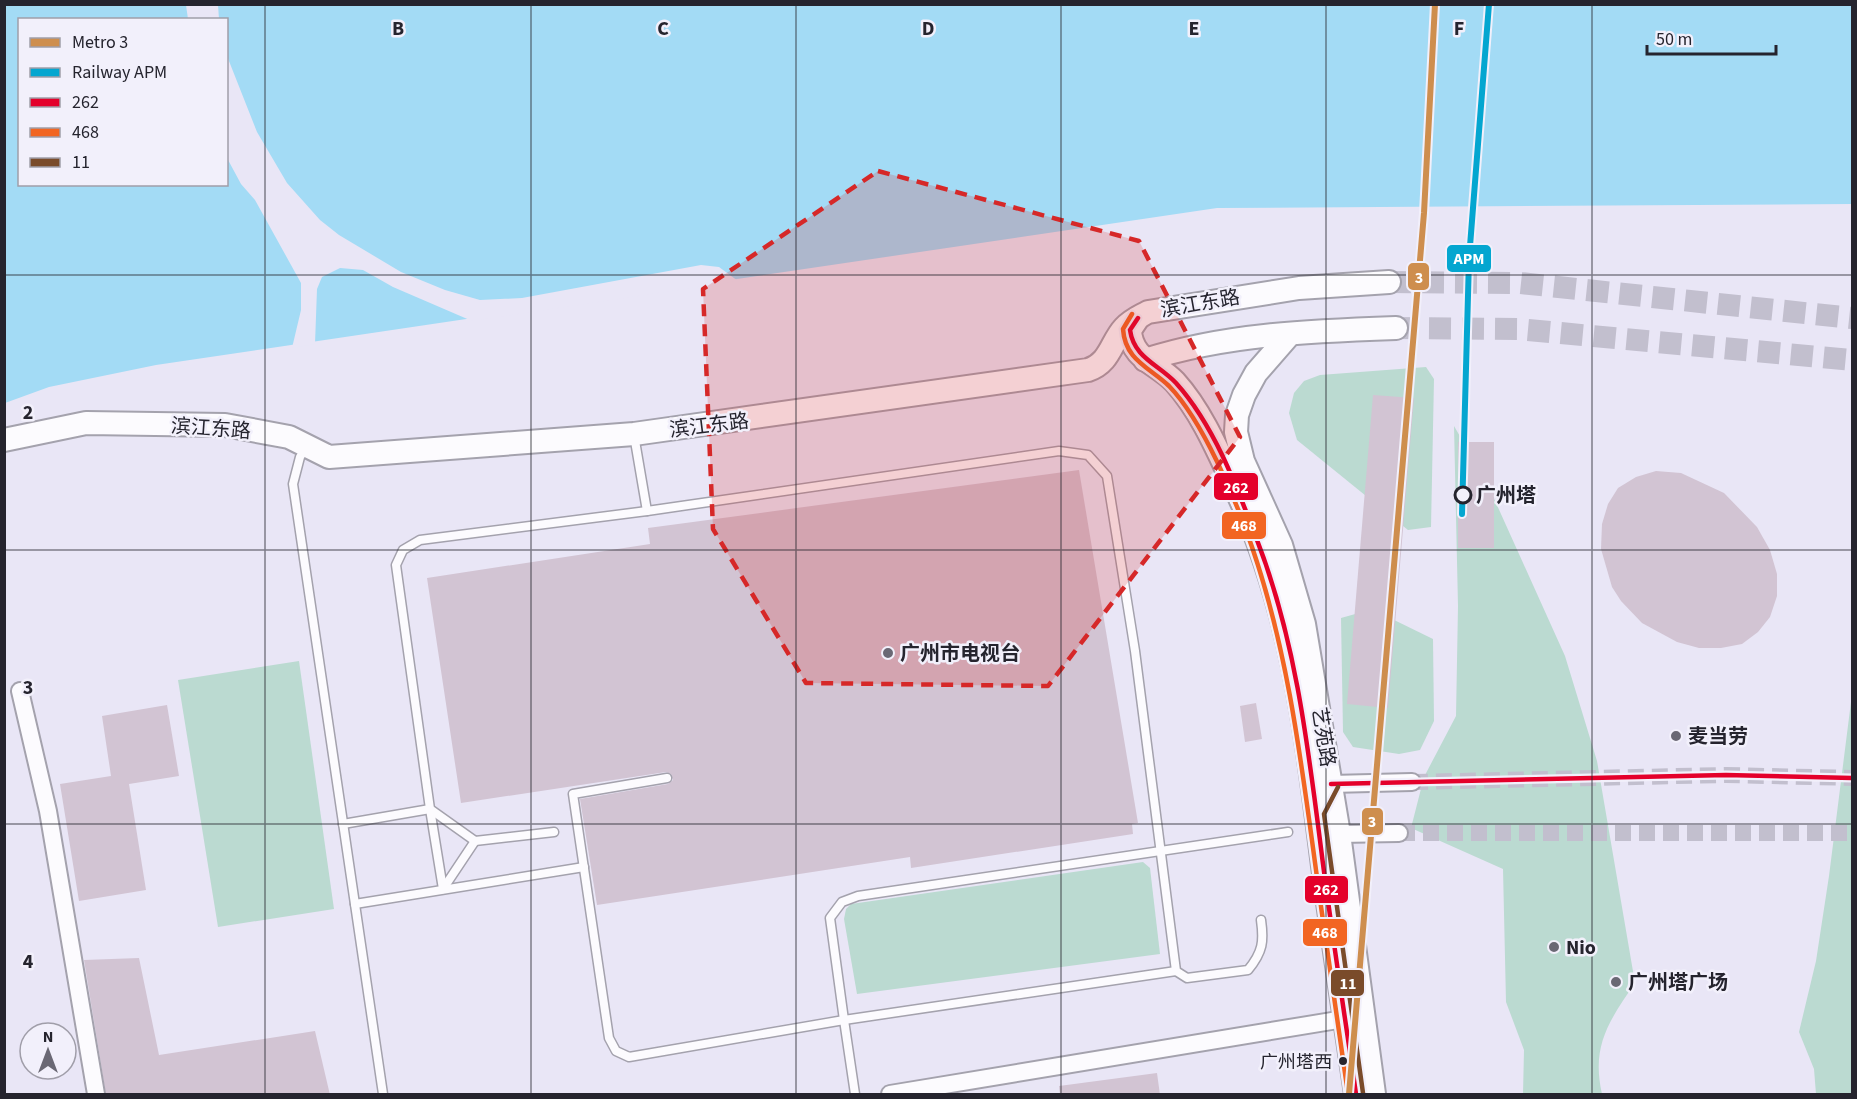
<svg xmlns="http://www.w3.org/2000/svg" width="1857" height="1099" font-family="'Source Sans 3','Noto Sans SC',sans-serif">
<rect width="100%" height="100%" fill="#e9e6f6"/>
<g fill="#bbdad1">
<polygon points="1426,367 1434,379 1431,527 1408,530 1297,440 1289,413 1294,393 1304,381 1320,375"/>
<path d="M1454,426L1487,483L1565,656L1597,761L1635,983C1609,1021 1591,1046 1602,1094H1523L1524,1050L1506,1002L1503,869L1411,828L1424,777L1456,716L1458,606Z"/>
<polygon points="1366,611 1388,617 1433,639 1434,721 1420,750 1399,754 1353,747 1343,732 1341,618"/>
<polygon points="299,661 334,909 218,927 178,680"/>
<polygon points="1852,694 1852,1094 1816,1094 1814,1069 1799,1032 1816,961 1829,876"/>
<polygon points="1143,862 1150,868 1160,954 857,994 844,919 846,909 851,904"/>
</g>
<path fill="#a3dbf5" fill-rule="evenodd" d="M4,5H1852V204L1217,208L156,365L49,387L5,403ZM20,20H226V184H20Z"/>
<g fill="#e9e6f6">
<polygon points="186,5 218,5 219,19 188,19"/>
<polygon points="227,56 257,132 287,183 320,220 339,235 401,272 445,290 480,300 522,298 701,265 719,267 738,281 472,321 393,287 363,270 340,268 322,277 317,289 315,344 292,348 301,310 301,283 255,200 241,184 227,158"/>
</g>
<g fill="#d2c4d3">
<polygon points="1373,395 1414,398 1388,708 1347,704"/>
<rect x="1458" y="442" width="36" height="106"/>
<polygon points="1079,470 1138,823 1132,824 1133,834 911,868 910,857 597,905 580,799 668,784 673,780 671,774 666,772 461,803 427,578 650,544 648,528"/>
<polygon points="1656,471 1681,473 1724,493 1757,527 1770,550 1777,574 1777,596 1770,617 1758,632 1742,644 1721,648 1699,648 1677,642 1642,623 1621,601 1612,587 1601,549 1602,524 1608,504 1618,488 1636,477"/>
<polygon points="1256,703 1262,739 1245,742 1240,706"/>
<polygon points="167,705 179,776 129,784 146,890 79,901 60,784 111,776 102,716"/>
<polygon points="139,958 159,1055 315,1031 330,1095 106,1095 84,960"/>
<polygon points="1157,1073 1160,1095 1060,1095 1059,1086"/>
</g>
<g fill="none" stroke-linecap="round" stroke-linejoin="round">
<g stroke="#c2bfce" stroke-width="16" stroke-dasharray="16 8" stroke-linecap="butt">
<polyline points="1412,782 1726,775 1852,778"/>
<polyline points="1399,833 1852,833"/>
</g>
<g stroke="#c2bfce" stroke-width="22" stroke-dasharray="22 11" stroke-linecap="butt">
<polyline points="1389,282 1520,283 1852,318"/>
<polyline points="1396,328 1517,329 1852,360"/>
</g>
<g stroke="#a4a2ad" stroke-width="11">
<g id="lane">
<path d="M634,435L647,511L1059,451L1088,455L1107,476L1135,651L1176,971L1187,978L1248,970C1263,952 1264,941 1261,920"/>
<polyline points="306,447 300,457 293,484 383,1094"/>
<polyline points="667,778 573,794 609,1038 616,1051 629,1057 844,1020 855,1094"/>
<polyline points="343,824 430,809 443,889"/>
<polyline points="475,841 554,832"/>
<polyline points="443,889 475,841 430,809 396,565 403,550 420,540 647,511"/>
<polyline points="355,904 584,867"/>
<polyline points="1176,971 844,1020 830,918 842,902 858,896 1288,832"/>
</g>
</g>
<g stroke="#a4a2ad" stroke-width="20">
<g id="street">
<polyline points="20,691 48,811 96,1094"/>
<polyline points="1326,794 1331,784 1412,782"/>
<polyline points="1331,826 1339,834 1399,833"/>
<polyline points="890,1094 1356,1017"/>
</g>
</g>
<g stroke="#a4a2ad" stroke-width="26">
<g id="secondary">
<path d="M1138,318L1130,330C1131,359 1157,363 1175,382C1203,413 1221,458 1239,496C1293,613 1307,740 1323,866C1333,942 1345,1018 1356,1094"/>
<polyline points="1290,334 1256,373 1244,395 1237,415 1236,432 1243,461 1281,545 1304,624 1339,834 1374,1094"/>
<path d="M1145,360C1226,334 1311,331 1396,328"/>
<path d="M4,440L86,423L225,425L289,437L329,457L634,434L1088,370C1110,363 1111,342 1124,328C1131,320 1139,317 1148,312L1299,288L1389,282"/>
</g>
</g>
<use href="#lane" stroke="#fcfbfe" stroke-width="8"/>
<use href="#street" stroke="#fcfbfe" stroke-width="16"/>
<use href="#secondary" stroke="#fcfbfe" stroke-width="22"/>
<g stroke="#f2f0fb" stroke-width="9">
<g id="bus-1">
<path d="M1138,318L1130,330C1134,358 1158,364 1176,383C1214,425 1237,487 1257,540C1297,643 1309,755 1323,864C1333,941 1345,1017 1356,1094"/>
<polyline points="1331,784 1726,775 1852,778"/>
</g>
</g>
<g stroke="#f2f0fb" stroke-width="9">
<path id="bus-2" d="M1132,314L1123,329C1125,360 1149,367 1169,386C1203,421 1236,500 1252,547C1288,652 1301,760 1316,870C1326,945 1338,1020 1348,1094"/>
</g>
<g stroke="#f2f0fb" stroke-width="9">
<polyline id="bus-3" points="1338,787 1324,814 1363,1093"/>
</g>
<use href="#bus-1" stroke="#e4002b" stroke-width="4.5"/>
<use href="#bus-2" stroke="#f26522" stroke-width="4.5"/>
<use href="#bus-3" stroke="#7a4b2a" stroke-width="4.5"/>
<g stroke="#f2f0fb" stroke-width="10">
<polyline id="rail-1" points="1462,514 1469,259 1489,4"/>
</g>
<use href="#rail-1" stroke="#04a6d0" stroke-width="6"/>
<g stroke="#f2f0fb" stroke-width="10">
<polyline id="metro-1" points="1349,1094 1424,213 1435,4"/>
</g>
<use href="#metro-1" stroke="#ce8e4e" stroke-width="6"/>
</g>
<path fill="#d62828" fill-opacity="0.2" stroke="#d62828" stroke-width="4.5" stroke-dasharray="12 8" stroke-linejoin="round" d="M878,171L1139,241L1240,437L1048,686L806,683L713,529L703,289Z"/>
<path fill="none" stroke="#25242e" stroke-width="1.5" stroke-opacity="0.55" d="M265,4V1094M531,4V1094M796,4V1094M1061,4V1094M1326,4V1094M1592,4V1094M4,275H1852M4,550H1852M4,824H1852"/>
<circle fill="#f2f0fb" stroke="#25242e" stroke-width="3" cx="1463" cy="495" r="8"/>
<g fill="#6a6874" stroke="#f2f0fb" stroke-width="2">
<circle cx="888" cy="653" r="6"/>
<circle cx="1676" cy="736" r="6"/>
<circle cx="1554" cy="947" r="6"/>
<circle cx="1616" cy="982" r="6"/>
</g>
<circle fill="#25242e" stroke="#f2f0fb" stroke-width="2" cx="1343" cy="1061" r="5"/>
<g text-anchor="middle" stroke-width="5" stroke-linejoin="round" paint-order="stroke">
<g font-size="18" fill="#25242e" stroke="#f2f0fb" text-anchor="end">
<text x="1332" y="1068">广州塔西</text>
</g>
<g font-size="20" fill="#25242e" stroke="#f2f0fb">
<text transform="translate(1200 303) rotate(-10)" y="7">滨江东路</text>
<text transform="translate(709 425) rotate(-7)" y="7">滨江东路</text>
<text transform="translate(211 428) rotate(4)" y="7">滨江东路</text>
<text transform="translate(1324 737) rotate(81)" y="7">艺苑路</text>
</g>
<g font-size="20" font-weight="bold" fill="#25242e" stroke="#f2f0fb" text-anchor="start">
<text x="1476" y="502">广州塔</text>
</g>
<g font-size="20" font-weight="bold" fill="#25242e" stroke="#f2f0fb" text-anchor="start">
<text x="900" y="660">广州市电视台</text>
<text x="1688" y="743">麦当劳</text>
<text x="1566" y="954">Nio</text>
<text x="1628" y="989">广州塔广场</text>
</g>
</g>
<g font-size="20" text-anchor="middle" font-weight="bold" fill="#25242e" stroke="#f2f0fb" stroke-width="5" stroke-linejoin="round" paint-order="stroke">
<text x="398" y="35">B</text>
<text x="663" y="35">C</text>
<text x="928" y="35">D</text>
<text x="1194" y="35">E</text>
<text x="1459" y="35">F</text>
<text x="28" y="419">2</text>
<text x="28" y="694">3</text>
<text x="28" y="968">4</text>
</g>
<g stroke="#f2f0fb" stroke-width="2">
<rect x="1446" y="244" width="46" height="29" rx="6" fill="#04a6d0"/>
<rect x="1407" y="262" width="23" height="29" rx="6" fill="#ce8e4e"/>
<rect x="1213" y="472" width="46" height="29" rx="6" fill="#e4002b"/>
<rect x="1221" y="511" width="46" height="29" rx="6" fill="#f26522"/>
<rect x="1361" y="807" width="23" height="29" rx="6" fill="#ce8e4e"/>
<rect x="1304" y="875" width="45" height="29" rx="6" fill="#e4002b"/>
<rect x="1302" y="918" width="46" height="29" rx="6" fill="#f26522"/>
<rect x="1330" y="969" width="35" height="28" rx="6" fill="#7a4b2a"/>
</g>
<g font-size="16" text-anchor="middle" font-weight="bold" fill="#fff">
<text x="1469" y="264">APM</text>
<text x="1419" y="283">3</text>
<text x="1236" y="493">262</text>
<text x="1244" y="531">468</text>
<text x="1372" y="827">3</text>
<text x="1326" y="895">262</text>
<text x="1325" y="938">468</text>
<text x="1348" y="989">11</text>
</g>
<rect width="1857" height="1099" fill="none" stroke="#25242e" stroke-width="12"/>
<rect x="18" y="18" width="210" height="168" fill="#f2f0fb" stroke="#a09ea9" stroke-width="1.5"/>
<rect x="30" y="38" width="30" height="9" fill="#ce8e4e" stroke="#a09ea9" stroke-width="1.5"/>
<text x="72" y="48" font-size="18" fill="#25242e">Metro 3</text>
<rect x="30" y="68" width="30" height="9" fill="#04a6d0" stroke="#a09ea9" stroke-width="1.5"/>
<text x="72" y="78" font-size="18" fill="#25242e">Railway APM</text>
<rect x="30" y="98" width="30" height="9" fill="#e4002b" stroke="#a09ea9" stroke-width="1.5"/>
<text x="72" y="108" font-size="18" fill="#25242e">262</text>
<rect x="30" y="128" width="30" height="9" fill="#f26522" stroke="#a09ea9" stroke-width="1.5"/>
<text x="72" y="138" font-size="18" fill="#25242e">468</text>
<rect x="30" y="158" width="30" height="9" fill="#7a4b2a" stroke="#a09ea9" stroke-width="1.5"/>
<text x="72" y="168" font-size="18" fill="#25242e">11</text>
<g transform="translate(48 1051)"><circle r="28" fill="#f2f0fb" stroke="#a09ea9" stroke-width="1.5"/>
<path d="M0-4.5L10 22L0 15L-10 22Z" fill="#6a6874"/>
<text y="-9" font-size="16" font-weight="bold" text-anchor="middle" fill="#25242e">N</text>
</g>
<path d="M1647 45v9h129v-9" fill="none" stroke="#25242e" stroke-width="3"/>
<text x="1656" y="45" font-size="18" fill="#25242e" stroke="#f2f0fb" stroke-width="4.5" paint-order="stroke">50 m</text>
</svg>
